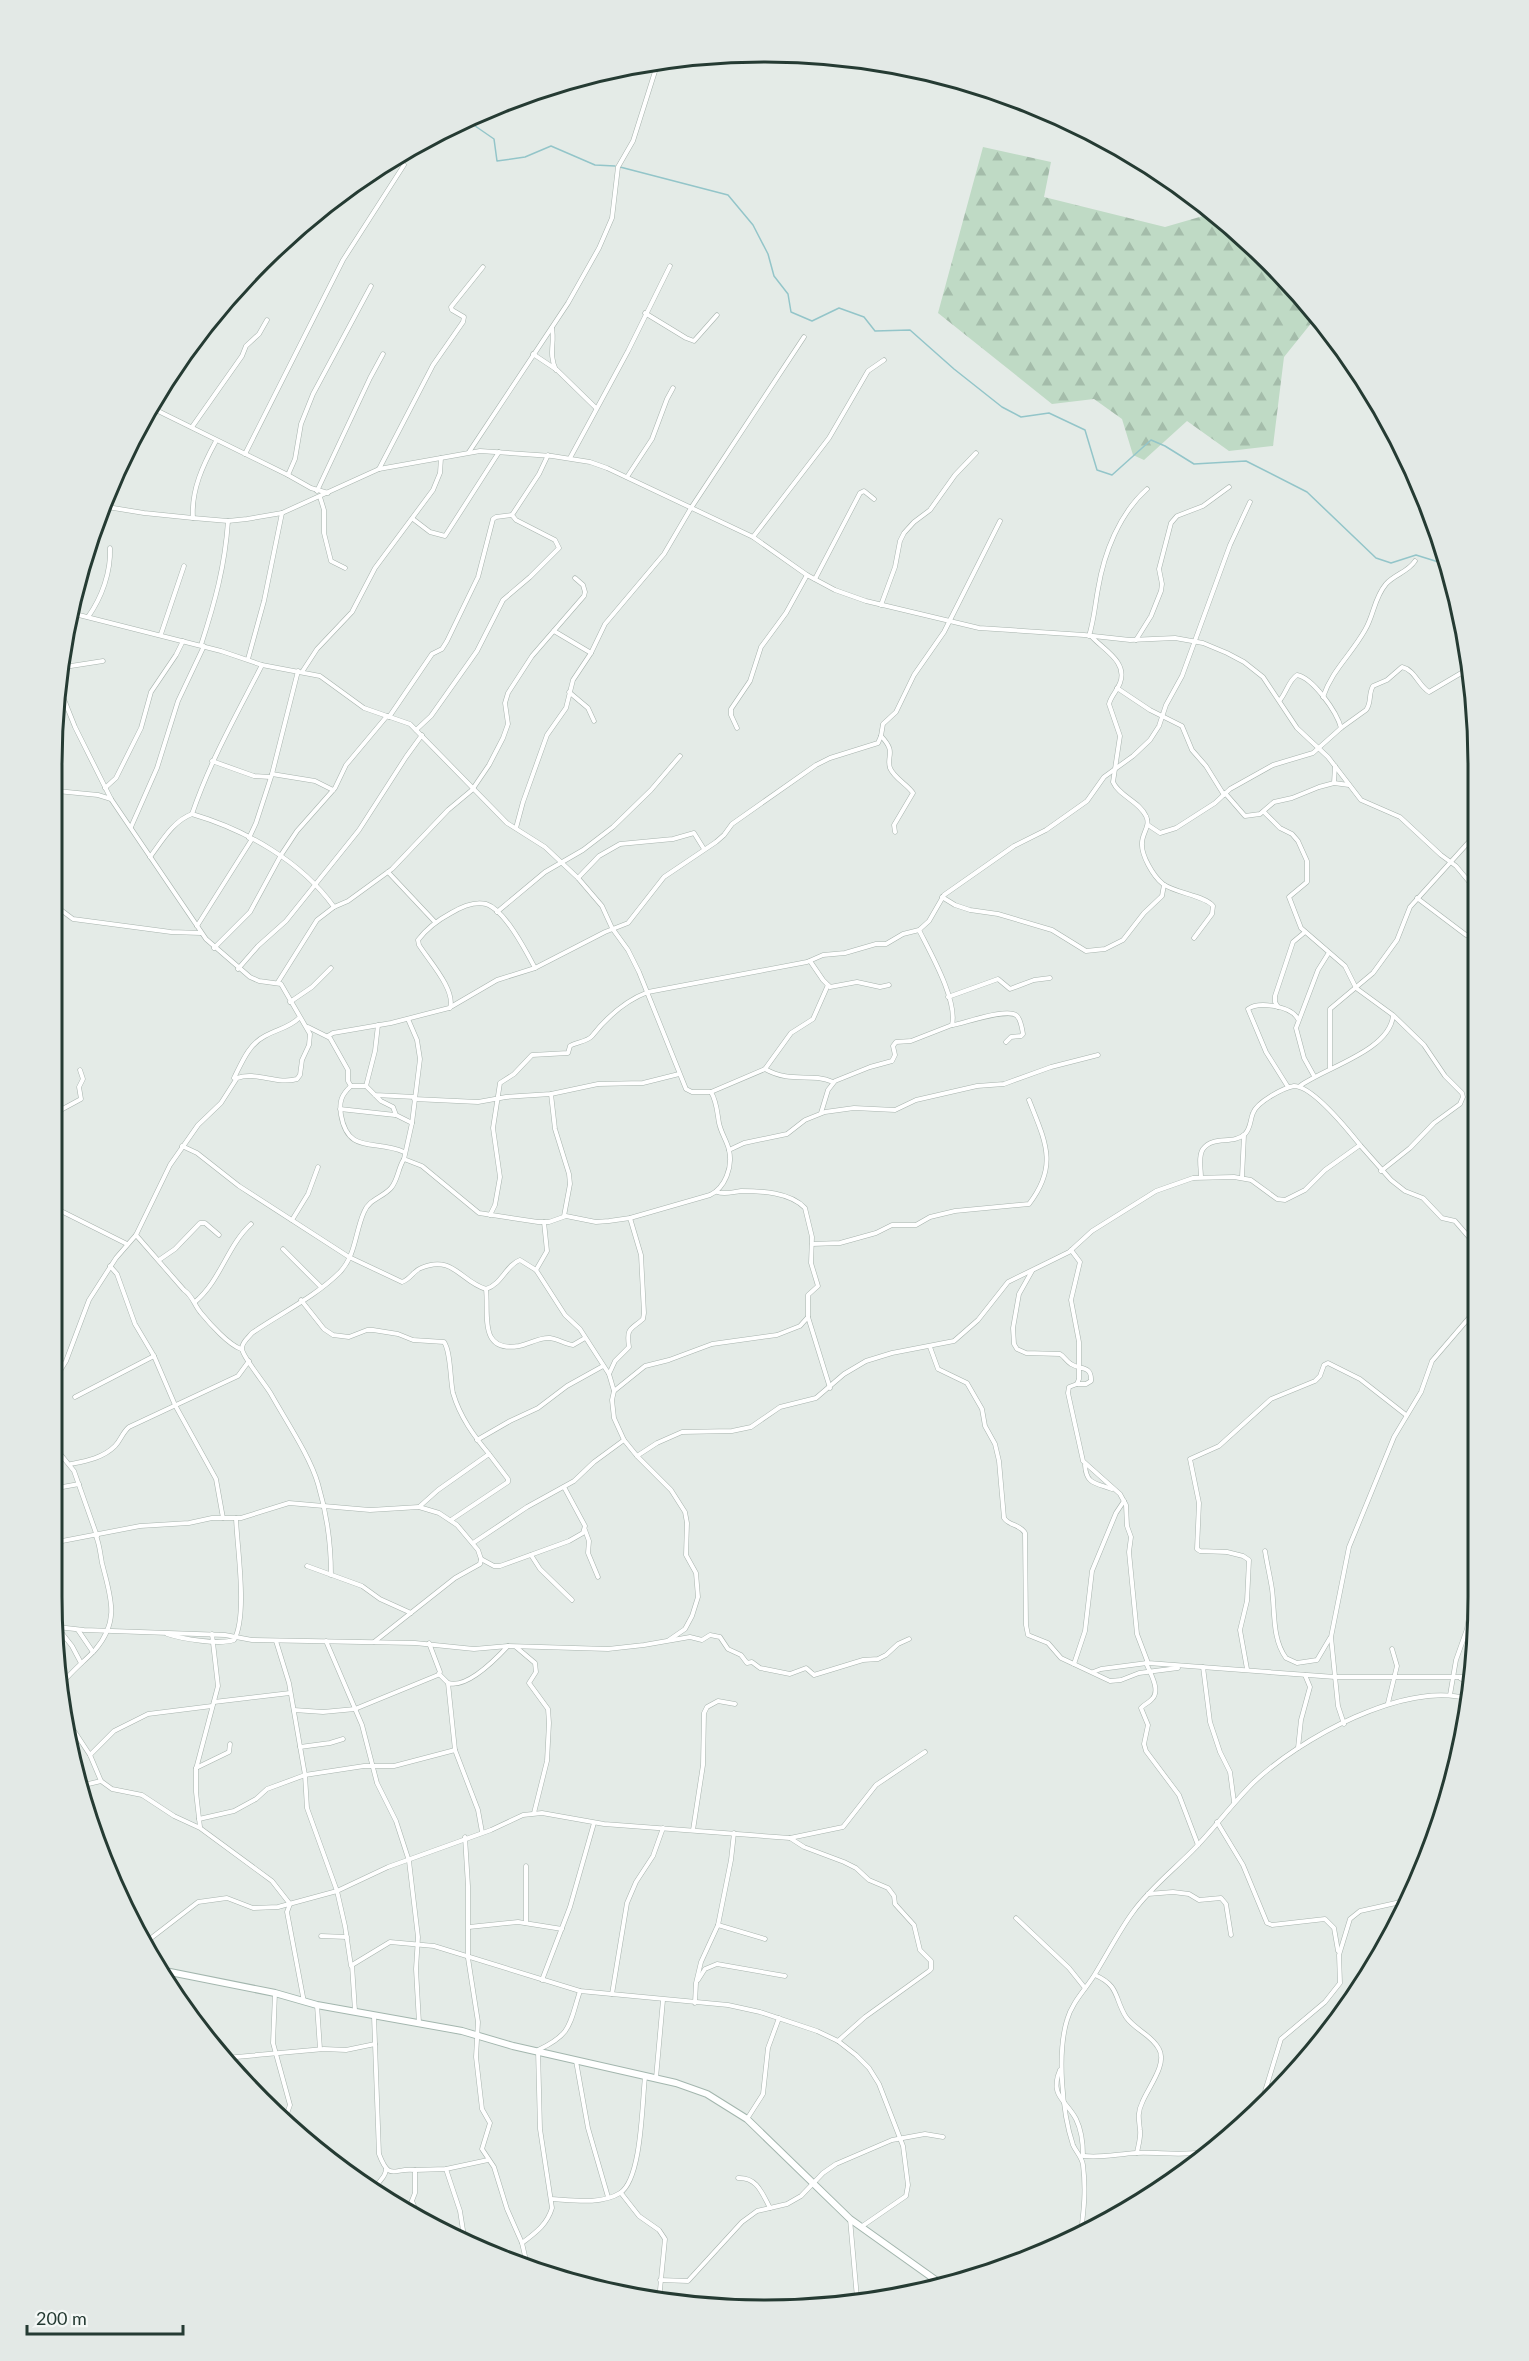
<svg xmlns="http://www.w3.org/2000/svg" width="1529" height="2361" font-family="Lato,sans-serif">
<defs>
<pattern id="forest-firs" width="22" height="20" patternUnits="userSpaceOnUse" patternTransform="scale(1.5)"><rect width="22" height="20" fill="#bfdac5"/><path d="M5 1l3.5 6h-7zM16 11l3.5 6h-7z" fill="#a4bcaa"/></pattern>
</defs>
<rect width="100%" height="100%" fill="#e4ebe7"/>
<polygon fill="url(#forest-firs)" points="983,147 1051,162 1044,197 1165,227 1203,216 1223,219 1235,228 1317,316 1284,357 1273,446 1229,451 1187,421 1144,460 1133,455 1122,419 1094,399 1052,404 938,313"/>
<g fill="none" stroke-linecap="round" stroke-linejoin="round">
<g stroke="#93c5c9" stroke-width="1.5">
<polyline points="465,119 494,139 497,161 525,157 551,146 595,165 615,166"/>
<polyline points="620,167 728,195 753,225 768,254 774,276 788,294 791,312 812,321 839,308 864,317 875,331 910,330 954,369 1002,407 1021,417 1049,413 1085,430 1097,470 1112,475 1151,440 1165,446 1194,464 1246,461 1307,492 1376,558 1391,563 1416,555 1448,565"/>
</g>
<g stroke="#a7b3ad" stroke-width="5">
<g id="street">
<polyline points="645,313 686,338 694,341 717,315"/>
<path d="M552,328C555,344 548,353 556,370"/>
<polyline points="533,354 557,370 596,408"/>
<polyline points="152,408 288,475 311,488 328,493"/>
<polyline points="192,427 242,356 246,346 259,334 267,320"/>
<polyline points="469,452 568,303 599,248 612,218 618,167 633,141 658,62"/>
<polyline points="245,454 343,260 404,165"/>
<polyline points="570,458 628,351 670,266"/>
<polyline points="119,466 130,451 136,431"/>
<polyline points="379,469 433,365 463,322 464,317 452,310 451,307 483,267"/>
<polyline points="288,475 295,459 301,424 313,394 371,286"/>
<polyline points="627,477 652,439 667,399 673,388"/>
<polyline points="317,491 370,378 383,354"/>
<polyline points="320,497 324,510 324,533 331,561 345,568"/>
<polyline points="101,506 144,513 193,518 228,521 247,519 282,513 379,469 480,451 552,456 590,462 607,468 753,537 807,575 835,590 866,601 979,628 1084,635 1130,640 1175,638 1203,643 1227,653 1244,662 1263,677 1297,728 1328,757 1361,800 1400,817 1441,855 1456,866 1476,890"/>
<path d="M193,518C191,490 203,465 216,441"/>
<polyline points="413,519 430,532 445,536 499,452"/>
<polyline points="753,537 829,438 868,371 884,360"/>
<polyline points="815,579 860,493 864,491 874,499"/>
<polyline points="881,605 895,567 900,541 904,533 914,522 930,510 955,475 976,453"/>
<path d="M71,613L221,651L262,665L320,676L364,708L410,724L507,823L545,847L578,878L602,906L612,928L628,950L639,972L686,1089L692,1092H711C717,1102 717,1112 719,1123C721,1133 727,1141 729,1150C733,1167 725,1188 710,1195L630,1218L609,1221L596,1222L566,1216L549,1222H538L479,1213L422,1166L404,1159C398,1168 398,1180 391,1188C382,1198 369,1199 364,1212C355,1232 356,1255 340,1272C315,1297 281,1313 252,1333C249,1337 242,1342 242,1348C241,1355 266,1385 271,1394C286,1421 310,1456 318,1484C327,1514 331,1544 331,1575"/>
<path d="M88,617C102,597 111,572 110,548"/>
<polyline points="554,631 591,653"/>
<polyline points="161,634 184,566"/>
<path d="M1089,636C1094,620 1095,605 1098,589C1104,553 1119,514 1147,489"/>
<path d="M1092,637C1104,650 1128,662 1120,683C1117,691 1111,696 1109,704L1120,736L1113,782C1119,796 1139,801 1146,816C1151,826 1142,833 1142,843C1141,855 1153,876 1163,884C1175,893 1206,896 1213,906L1212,914L1194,938"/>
<polyline points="1136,640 1151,616 1161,591 1162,584 1159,569 1171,523 1177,516 1203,506 1229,487"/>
<path d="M201,645C215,602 225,566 228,521"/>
<polyline points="248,659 264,601 282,513"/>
<polyline points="58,668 103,661"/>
<polyline points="302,672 317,649 352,612 375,568 433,490 440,473 441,458"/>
<path d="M57,682L75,727L111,799L206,939L250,977L259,981L281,984L310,1034L309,1045L302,1060L300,1075L297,1079C277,1085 256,1071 237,1078L221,1103L198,1125L170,1165L136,1235L116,1258L89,1300L66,1361L57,1376"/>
<polyline points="1117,688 1150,710 1182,726 1192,750 1206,766 1224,795"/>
<polyline points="569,692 588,708 594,721"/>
<path d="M1323,697C1332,670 1351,655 1365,630C1374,615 1374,598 1386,584C1395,574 1408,572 1415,561"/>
<path d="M1280,700C1286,693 1289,680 1297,675C1313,678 1337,712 1341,728"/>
<polyline points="389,717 432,654 442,649 447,641 478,577 493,519 496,517 512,515"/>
<polyline points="737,728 731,715 731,709 750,681 761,647 786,613 807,575"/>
<polyline points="416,730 431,716 477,651 503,600 530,577 559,548 555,540 516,520 512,515 539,474 548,455"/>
<path d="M881,736C897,753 886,755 890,768C894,778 908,785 913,793L894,825L895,832"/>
<polyline points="212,761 254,776 270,777"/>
<polyline points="272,774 315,781 333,790"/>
<polyline points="1334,783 1335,766"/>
<polyline points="105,788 116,778 141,728 151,692 176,655 183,641"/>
<polyline points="57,791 98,795 111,799"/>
<polyline points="1225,793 1245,816 1260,814 1274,802 1292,798 1319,787 1334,783 1349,785"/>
<polyline points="1264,812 1280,828 1292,834 1298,841 1307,861 1307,882 1289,897 1301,928 1345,966 1356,988 1393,1015 1424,1045 1445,1076 1462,1093 1463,1097 1460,1104 1434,1123 1410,1148 1381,1171"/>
<path d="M192,814C211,759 236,716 262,665"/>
<path d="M1148,825L1160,833L1176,828L1215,803L1230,789L1273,765L1313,753L1341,728L1366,710C1372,703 1368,694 1373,686L1387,680L1402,667C1415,670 1418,685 1429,692L1468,669"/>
<polyline points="131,827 157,768 178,701 204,646"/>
<polyline points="516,828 523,802 547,735 566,708 573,680 591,653 605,624 664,554 691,508 804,337"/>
<polyline points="249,838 256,823 272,774 298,671"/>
<path d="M150,857C162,841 173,821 192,814C246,830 301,861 334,907"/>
<polyline points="388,872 435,922"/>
<polyline points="578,878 599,856 620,844 673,839 694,833 704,849"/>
<polyline points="942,897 955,905 970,910 998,914 1052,930 1086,951 1105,949 1123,940 1144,913 1162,896 1164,885"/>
<polyline points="1417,898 1466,935 1475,935"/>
<polyline points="57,907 73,919 171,932 201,933"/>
<polyline points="497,912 545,872 583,850 613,827 651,790 680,756"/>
<polyline points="197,926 252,839"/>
<polyline points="214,948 250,912 281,855 297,831 335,788 346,765 387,716"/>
<polyline points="810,961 823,980 830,987 857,982 880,987 889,985"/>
<polyline points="238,969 258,946 286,921 359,830 406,757 422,735"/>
<polyline points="278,982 317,920 334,907 348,901 392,869 448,810 472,790 489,765 503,738 508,724 505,703 508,693 532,656 584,596 585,592 583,585 575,578"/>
<polyline points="948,997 998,979 1010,989 1034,980 1050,978"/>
<polyline points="290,1002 312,987 331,968"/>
<polyline points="1278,1007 1275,1002 1275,996 1293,942 1305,932"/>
<path d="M450,1008C456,990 429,961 419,945L418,940C427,928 438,920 451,913C461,907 474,901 486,904C505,910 526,951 535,968"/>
<path d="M953,1025C965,1023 1009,1007 1017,1016C1021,1020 1022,1028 1023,1034L1021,1036L1011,1037L1006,1042"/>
<polyline points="308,1027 330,1038 348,1070 348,1081 351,1086 366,1086 375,1095 415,1097"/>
<polyline points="328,1036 333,1033 391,1023 449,1008 497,980 535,968 605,932 628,923 664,877 716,842 724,835 732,824 816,765 830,758 878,743 881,736 883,724 896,712 914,675 944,632 1000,521"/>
<polyline points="1330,1068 1330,1009 1373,973 1397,940 1410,907 1476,834"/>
<path d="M765,1069C792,1084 810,1072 833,1082"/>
<polyline points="1314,1076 1304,1058 1296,1028 1318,970 1328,954"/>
<path d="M234,1078C242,1062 249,1044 265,1036C277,1029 289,1028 299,1018"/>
<path d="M351,1086C341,1095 339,1102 341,1115C348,1155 375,1139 404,1152"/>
<polyline points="366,1086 375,1051 378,1025"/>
<path d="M1300,1086C1326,1067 1389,1051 1393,1016"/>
<path d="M1288,1087L1266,1052L1248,1009C1259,1001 1291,1006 1298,1019"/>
<polyline points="711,1092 765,1069 791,1033 813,1019 828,985"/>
<polyline points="551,1094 555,1129 569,1174 570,1184 564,1216"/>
<polyline points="375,1095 381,1101 393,1107 396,1115 412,1123"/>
<polyline points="414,1099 478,1102 506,1097 551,1094 598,1084 643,1083 679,1074"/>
<polyline points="340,1109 395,1115"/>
<polyline points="57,1112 81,1099 79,1087 83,1079 80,1070"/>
<path d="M821,1113L828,1090L835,1081L870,1067L892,1061L895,1055L893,1046L896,1042L911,1041L952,1025C958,1001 930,952 919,930"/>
<path d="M182,1146L197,1153L239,1186L349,1257L402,1282C411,1279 413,1271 421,1268C453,1254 461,1282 486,1289C502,1284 506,1265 520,1260L536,1270L565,1315L580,1329L609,1374"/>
<polyline points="729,1150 744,1143 787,1134 805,1120 825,1112 854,1108 895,1110 916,1100 977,1086 1004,1084 1051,1067 1098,1055"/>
<polyline points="404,1159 412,1123 420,1059 417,1040 408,1019"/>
<path d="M1201,1177C1201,1169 1198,1156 1203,1149C1213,1135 1233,1145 1245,1134C1251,1128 1250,1120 1253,1113C1257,1102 1283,1088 1294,1086C1313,1086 1348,1130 1360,1145"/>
<polyline points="1242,1177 1244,1135"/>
<polyline points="57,1209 127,1244"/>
<path d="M490,1215L495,1205L500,1177L493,1128L500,1083L514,1074L532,1055L568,1053L570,1046C576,1042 587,1042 592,1036C607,1017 624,1001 648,992L807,962L823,955L845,953L876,944H886L903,934L919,930L929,921L944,895L1014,846L1046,830L1087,801L1104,777L1133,756L1150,740L1159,726L1166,705L1182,676L1230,545L1250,502"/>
<path d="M630,1218L641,1255L644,1313L643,1319C631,1330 626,1327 629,1347L615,1361L609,1374L614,1391L612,1400L614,1418L624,1440L637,1456L671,1490L685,1512L687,1523L686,1555L696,1573L698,1597L692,1616L685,1629L669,1640"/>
<polyline points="292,1220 308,1194 318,1167"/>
<path d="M136,1235L184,1290C193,1296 194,1305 201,1313C210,1324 229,1345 241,1349"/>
<path d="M812,1244L840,1243L876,1233L892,1225H916L930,1217L955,1211L1029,1204C1059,1165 1045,1141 1029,1100"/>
<polyline points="283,1249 321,1287"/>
<polyline points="1071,1250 1080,1262 1071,1300 1079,1342 1079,1379 1077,1384 1069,1387 1068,1393 1083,1461 1120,1494 1126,1505 1127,1526 1131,1537 1129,1552 1137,1634 1148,1663 1335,1677 1472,1677"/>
<polyline points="159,1260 175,1249 200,1223 205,1223 219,1235"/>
<polyline points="110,1266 117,1274 135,1324 154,1356 175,1405 216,1479 223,1518"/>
<polyline points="536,1270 547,1251 544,1222"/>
<path d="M1032,1271L1019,1294L1013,1328L1014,1344L1017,1349L1026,1353L1060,1354C1064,1356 1066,1361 1071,1364C1080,1370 1092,1365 1091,1381L1086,1384H1077"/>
<path d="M486,1289C489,1314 478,1353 519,1346C529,1344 540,1337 550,1338C558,1339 565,1344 573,1345L585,1338"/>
<path d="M301,1300L324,1329L333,1335L349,1337L367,1330H373L398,1334L413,1340L444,1342C451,1352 450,1380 453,1393C460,1417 474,1436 489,1454"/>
<path d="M195,1302C221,1280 227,1246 251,1224"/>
<polyline points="808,1317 830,1388"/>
<path d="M930,1347L938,1369L967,1383L982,1409L985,1426L995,1444L999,1461L1004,1518C1009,1526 1020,1524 1025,1533L1026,1625L1028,1635L1048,1643L1061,1658L1110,1681L1121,1680L1139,1673L1178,1668"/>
<path d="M614,1391L645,1366L669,1360L712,1344L777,1335L800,1326L808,1317V1295L818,1286L811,1263L812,1237L805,1208C790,1192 761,1191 741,1191C732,1192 725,1195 717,1192"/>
<polyline points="75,1397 154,1356"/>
<polyline points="477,1440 510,1421 538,1408 567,1386 603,1366"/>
<polyline points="57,1450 74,1471 97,1536"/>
<polyline points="637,1456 657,1443 682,1432 732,1431 751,1427 780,1407 816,1398 844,1374 866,1361 892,1353 954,1341 978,1320 1008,1282 1069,1252 1092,1231 1156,1191 1193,1178 1234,1177 1251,1180 1277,1199 1285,1200 1305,1190 1325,1170 1360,1145 1391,1180 1405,1191 1423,1198 1442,1218 1455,1221 1474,1243"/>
<path d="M71,1464C86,1461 103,1458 115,1446C121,1440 122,1433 129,1427L238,1376L249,1361"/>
<path d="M1085,1465C1086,1484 1095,1483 1112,1489"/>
<polyline points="57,1488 79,1484"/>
<polyline points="419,1507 438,1490 489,1454 508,1479 508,1482 451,1520"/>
<polyline points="585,1530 589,1541 588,1553 598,1577"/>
<polyline points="57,1542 140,1526 189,1523 212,1518 241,1518 289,1503 370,1510 419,1507 439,1513 457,1525 478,1550 481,1559 480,1564 455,1578 374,1642"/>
<polyline points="473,1543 527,1507 574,1481 594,1462 624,1440"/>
<path d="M1265,1551C1267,1564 1270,1576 1272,1589C1275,1612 1272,1639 1286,1658L1297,1663L1317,1660L1330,1638"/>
<polyline points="531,1555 540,1569 572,1600"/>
<polyline points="481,1559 494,1566 500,1566 569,1541 583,1533 585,1526 564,1487"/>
<polyline points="307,1566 362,1586 380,1599 411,1613"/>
<polyline points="57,1627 84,1630 225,1635 252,1640 415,1643 474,1649 508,1646 608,1649 644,1645 690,1637 702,1640 710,1635 720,1637 728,1649 741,1655 747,1663 752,1662 760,1668 790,1674 806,1668 814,1675 863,1660 878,1659 886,1655 898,1644 909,1639"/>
<polyline points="57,1627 72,1646 81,1663"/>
<polyline points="78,1630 93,1652"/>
<path d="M167,1634C182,1639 219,1645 234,1640C248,1615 237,1548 236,1518"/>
<polyline points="276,1641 289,1683 305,1775 307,1808 337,1891 345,1926 351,1966"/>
<polyline points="326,1641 362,1725 377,1783 396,1821 409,1861 418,1937 416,1969 419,2023"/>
<polyline points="516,1647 535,1663 536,1672 529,1683 548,1709 549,1723 547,1761 534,1813"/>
<path d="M1146,1663C1150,1672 1161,1691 1152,1699C1149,1703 1144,1704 1141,1708L1148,1725L1144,1744L1146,1751L1179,1795L1198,1845"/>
<polyline points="1074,1664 1085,1631 1092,1571 1116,1513 1124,1501"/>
<polyline points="1203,1667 1210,1722 1220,1752 1230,1772 1234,1802"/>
<polyline points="1247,1669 1240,1630 1247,1601 1249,1560 1243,1556 1227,1552 1200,1551 1197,1549 1199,1503 1190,1459 1219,1446 1271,1399 1315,1381 1320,1376 1324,1365 1328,1363 1360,1379 1406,1415"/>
<polyline points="1093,1672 1101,1669 1147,1663"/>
<path d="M439,1674L448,1683C467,1689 495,1660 508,1646"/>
<polyline points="1460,1678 1472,1685"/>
<polyline points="448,1683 455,1750 478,1810 482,1832"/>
<path d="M57,1691C66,1675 83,1663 95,1650C121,1620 110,1596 102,1563C100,1553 100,1546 96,1536"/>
<polyline points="1450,1695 1456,1660 1467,1629 1472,1596"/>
<polyline points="214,1702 290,1693"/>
<polyline points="1388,1703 1397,1666 1392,1649"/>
<polyline points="294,1710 323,1712 355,1709 438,1675 440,1672 429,1643"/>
<polyline points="63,1714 90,1755 101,1781"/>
<polyline points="1344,1724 1338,1706 1331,1637 1349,1547 1394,1437 1421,1392 1432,1361 1474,1312"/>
<polyline points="300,1747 330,1743 343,1739"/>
<polyline points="1298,1748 1301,1720 1310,1687 1305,1675"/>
<polyline points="90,1755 114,1731 148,1714 212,1706"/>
<polyline points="196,1768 229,1752 230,1744"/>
<polyline points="80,1786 101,1781 112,1789 142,1795 174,1816 200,1828 272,1881 290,1904 287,1912 304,2002"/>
<polyline points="199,1819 234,1811 256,1799 267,1789 305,1775 364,1766 394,1766 455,1750"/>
<polyline points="1217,1822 1243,1865 1267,1923 1272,1925 1325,1919 1334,1928 1338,1951"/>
<polyline points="200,1827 196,1792 196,1769 218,1686 212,1634"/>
<polyline points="693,1830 703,1765 704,1713 707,1707 718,1701 735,1704"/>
<polyline points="465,1837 468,1886 468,1958 478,2022 476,2057 482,2109 490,2123 482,2149 494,2167 507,2209 522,2243 528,2269"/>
<polyline points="790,1838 804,1847 844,1862 856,1868 869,1880 888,1888 894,1896 895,1904 914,1925 920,1950 931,1961 931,1969 929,1971 865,2017 838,2041"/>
<polyline points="1148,1894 1173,1892 1189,1894 1199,1900 1221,1898 1226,1904 1231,1935"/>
<polyline points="1016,1918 1069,1968 1085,1988"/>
<polyline points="526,1923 526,1866"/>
<polyline points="718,1925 765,1939"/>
<polyline points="469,1927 518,1922 562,1929"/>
<polyline points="321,1936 347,1937"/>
<polyline points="146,1942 198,1902 227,1898 253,1908 278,1907 337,1891 388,1867 491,1830 523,1815 542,1813 604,1824 790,1838 843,1827 876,1785 925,1752"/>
<path d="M1095,1975C1120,1986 1114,1998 1126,2017C1135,2030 1152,2035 1159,2049C1168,2064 1147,2089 1142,2103C1137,2113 1139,2120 1140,2130C1141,2138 1138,2146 1137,2153"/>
<polyline points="542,1980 570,1907 594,1823"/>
<polyline points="698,1980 705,1969 717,1964 785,1976"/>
<polyline points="275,1993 273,2043 290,2105 284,2122"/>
<polyline points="612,1994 627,1903 636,1882 653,1856 663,1828"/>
<polyline points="695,2003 696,1983 701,1962 718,1925 731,1860 734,1833"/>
<polyline points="317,2005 320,2049"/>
<polyline points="355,2011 352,1965 390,1942 434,1946 580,1991 728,2005 760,2012 817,2031 838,2041 856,2055 869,2068 879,2084 903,2146 908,2185 906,2196 861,2227"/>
<path d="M374,2016L379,2154C390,2183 394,2167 415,2170V2193L408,2211"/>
<polyline points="225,2058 324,2049 346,2050 375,2044"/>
<polyline points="576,2061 588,2128 608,2197"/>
<path d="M1060,2070C1049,2096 1066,2100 1076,2119C1082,2131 1083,2144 1083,2156"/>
<polyline points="656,2078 663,2000"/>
<polyline points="1262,2101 1281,2039 1325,2002 1340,1983 1339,1955 1350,1919 1360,1911 1396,1903 1410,1897"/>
<polyline points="747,2119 763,2094 768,2048 779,2018"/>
<path d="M1084,2156C1103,2158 1117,2154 1136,2153C1159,2152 1181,2156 1204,2152"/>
<polyline points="446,2169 460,2211 465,2243"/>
<polyline points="415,2170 446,2169 488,2160"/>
<path d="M738,2178C757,2177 762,2193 770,2208"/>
<path d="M375,2191C376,2181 386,2179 386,2169"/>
<polyline points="621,2193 639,2216 659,2230 665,2239 659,2300"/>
<path d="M551,2199C571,2200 601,2205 620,2193C642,2179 642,2102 645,2077"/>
<polyline points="412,2201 419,2218"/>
<polyline points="850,2219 857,2298"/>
<path d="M1081,2232C1084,2209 1086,2189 1083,2165C1082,2157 1076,2152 1073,2145C1062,2112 1057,2053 1067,2020C1072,2002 1086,1989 1095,1974C1108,1953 1119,1931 1133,1912C1151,1887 1175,1869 1196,1847C1216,1826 1233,1803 1253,1783C1299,1739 1405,1680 1469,1699"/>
<path d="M522,2243C535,2233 547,2225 552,2208L540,2129L538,2050C572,2034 569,2025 580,1991"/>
<polyline points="507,2261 525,2258"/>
<polyline points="660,2280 688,2281 742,2222 757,2211 787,2204 801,2196 823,2173 836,2164 892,2140 925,2134 943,2137"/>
</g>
</g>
<g stroke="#a3b6ae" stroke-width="8">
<polyline id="secondary" points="160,1970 275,1993 317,2005 462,2031 513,2046 676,2083 707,2094 747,2119 850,2219 944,2286"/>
</g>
<use href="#street" stroke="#fff" stroke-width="4"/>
<use href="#secondary" stroke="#fff" stroke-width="6"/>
</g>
<path d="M0 0H1529V2361H0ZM765 62H765A703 703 0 0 1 1468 765V1597A703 703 0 0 1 765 2300H765A703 703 0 0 1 62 1597V765A703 703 0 0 1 765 62Z" fill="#e3e9e6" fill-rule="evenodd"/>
<path fill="none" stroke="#253b33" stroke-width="3" d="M765 62H765A703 703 0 0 1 1468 765V1597A703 703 0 0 1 765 2300H765A703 703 0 0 1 62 1597V765A703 703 0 0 1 765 62Z"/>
<path d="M27 2325v9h156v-9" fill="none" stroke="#253b33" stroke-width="3"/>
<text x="36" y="2325" font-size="18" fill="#253b33" stroke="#f4f8f6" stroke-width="4.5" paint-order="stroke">200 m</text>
</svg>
